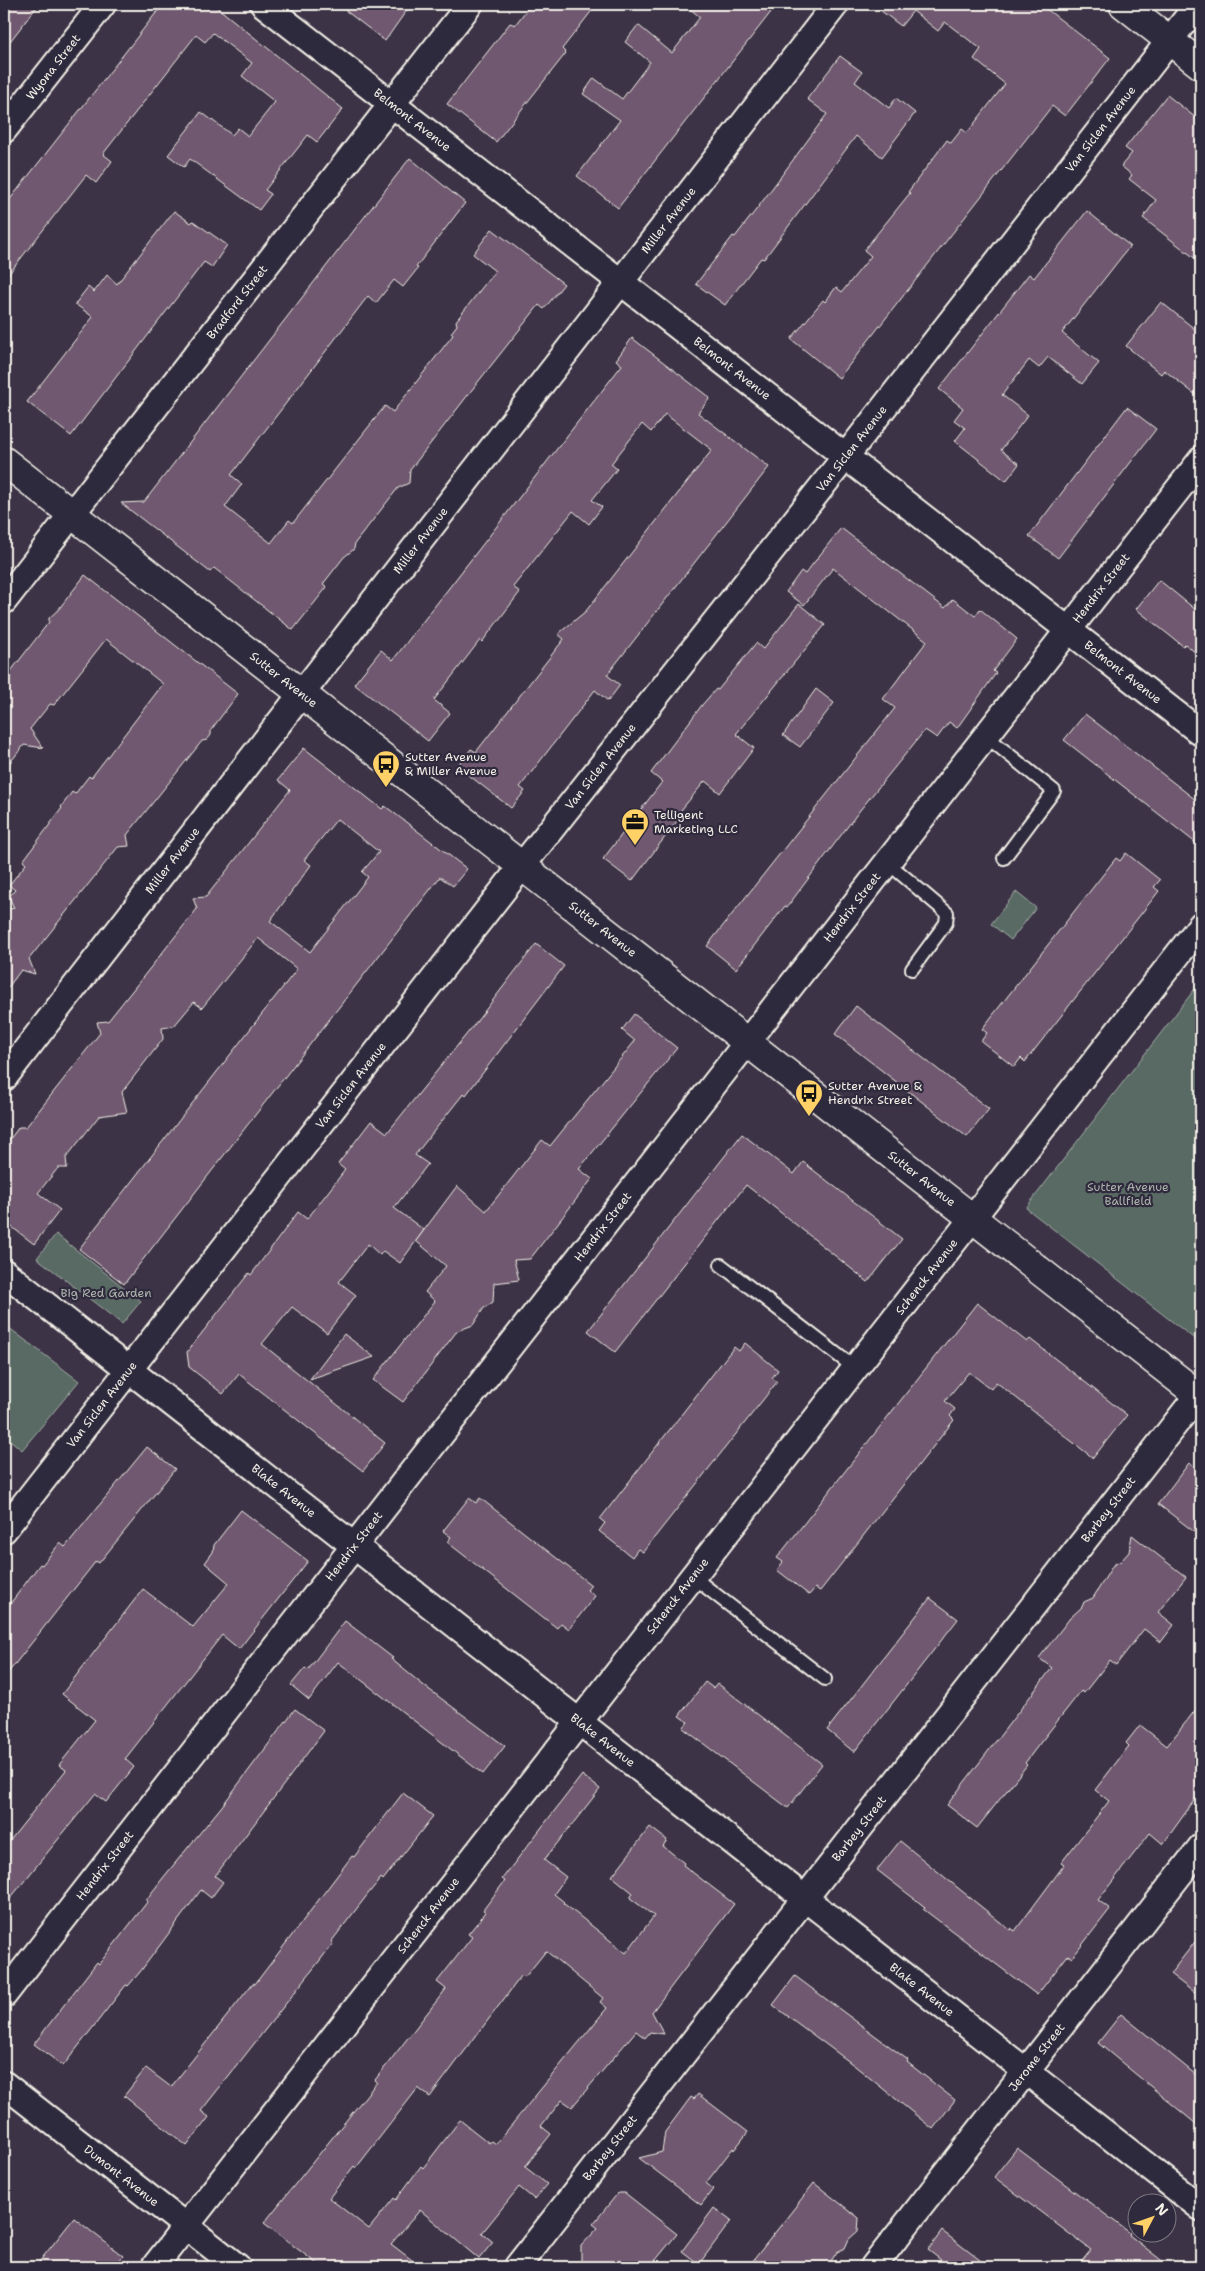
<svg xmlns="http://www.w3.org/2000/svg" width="1205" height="2271" font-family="'Shantell Sans',sans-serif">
<rect width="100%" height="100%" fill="#3c3347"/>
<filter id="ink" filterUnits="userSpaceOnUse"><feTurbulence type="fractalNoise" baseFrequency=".02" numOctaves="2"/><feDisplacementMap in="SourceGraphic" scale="10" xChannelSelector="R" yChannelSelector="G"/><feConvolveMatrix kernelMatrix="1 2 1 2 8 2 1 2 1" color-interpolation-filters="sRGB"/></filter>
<g filter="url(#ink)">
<g fill="#586b64" stroke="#a6aea6">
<polygon points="1016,892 1036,908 1011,940 991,924"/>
<polygon points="1201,981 1201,1344 1026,1208"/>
<polygon points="56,1234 141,1301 122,1324 37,1258"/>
<polygon points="4,1324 79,1381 22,1450 4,1435"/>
</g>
<g fill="#6f596f" stroke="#f4f1e8" fill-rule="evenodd">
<polygon points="4,4 39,4 4,49"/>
<polygon points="163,4 213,4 343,109 317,142 308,135 265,190 271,194 259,210 190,159 184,167 168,155 201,112 232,135 238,128 248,136 275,102 242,76 252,63 213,33 205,42 196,35 103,154 112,161 96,183 86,175 4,280 4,207"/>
<polygon points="337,4 411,4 385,41"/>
<polygon points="531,4 597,4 562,49 566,53 496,142 447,104 510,23 515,25"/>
<polygon points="684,4 758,4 771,12 618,208 577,176 620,120 583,94 594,78 622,99 650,62 625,42 638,25 672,53 700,17"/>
<polygon points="872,4 1040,4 1110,58 1065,116 1052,106 839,378 791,339 823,300 825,302 836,287 842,292 871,256 864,250 910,193 908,192 947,140 951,143 962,129 967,133 1005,84 974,59 981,49 945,22 938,31 913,11 901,26"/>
<polygon points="840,56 862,72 855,82 889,108 896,98 915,113 882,157 856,136 764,259 761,258 725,305 696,284 733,236 735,237 759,206 827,114 807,99"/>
<polygon points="1167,95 1201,122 1201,263 1143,218 1156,200 1129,179 1132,175 1121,166 1132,153 1125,148"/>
<polygon points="410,158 465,203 416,267 418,268 403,287 394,280 376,303 368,296 231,475 242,484 225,507 271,543 289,520 293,523 385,406 393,412 453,335 451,333 457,325 456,321 495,271 473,254 492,229 564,284 544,309 539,305 478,382 410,470 409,483 398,488 355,543 354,549 344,557 323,584 327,587 293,630 214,568 210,572 121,503 144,502"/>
<polygon points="174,211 191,223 193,221 227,245 212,267 204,262 71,436 27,402 93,317 75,304 88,287 94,292 107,275 117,284"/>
<polygon points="1087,211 1130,246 1062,333 1099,363 1082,384 1048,357 1039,368 1029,360 1002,395 1028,415 1001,450 1019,464 1006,481 955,441 965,428 954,420 963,408 939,389 1029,274 1034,278"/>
<polygon points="1161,302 1201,334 1201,399 1164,370 1161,374 1126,346"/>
<polygon points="632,338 710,398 698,413 769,467 607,675 620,685 608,701 595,690 520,787 525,791 511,808 457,766 471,749 476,752 564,639 558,634 586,611 712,450 665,414 651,432 642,424 611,464 617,469 592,500 602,507 589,524 573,511 513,587 520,592 482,642 480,640 434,700 450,713 428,741 354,684 381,650 393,660 622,365 616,360"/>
<polygon points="1127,407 1156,429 1058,558 1029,536"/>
<polygon points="841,528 945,608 953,599 975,616 980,609 1017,639 993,671 996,673 957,728 949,722 937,738 925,730 860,810 787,907 785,906 736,969 707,946 895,708 883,699 927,641 833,568 804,605 786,592 801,571 805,574"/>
<polygon points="85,575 238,694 211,730 211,735 207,740 202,741 127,835 129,846 118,847 29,959 35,974 21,970 4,993 4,910 14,908 9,897 15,890 9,885 26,864 23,861 62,808 61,807 72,792 75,794 89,776 91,778 163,684 106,639 54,705 50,704 30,729 43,748 24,745 4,770 4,680 49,622 49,618 58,610"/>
<polygon points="1159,580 1201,614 1201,657 1185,644 1183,646 1136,609"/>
<polygon points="799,604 825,625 736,734 754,748 720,793 705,781 677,815 680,817 632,881 603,859 662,782 651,773 702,705 716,689 718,690 756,643 763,649"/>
<polygon points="816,689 834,703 800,747 783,735"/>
<polygon points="1085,714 1201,804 1201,847 1064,740"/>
<path d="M304,748L382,809L385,806L467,869L453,886L440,877L124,1284L79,1249L297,969L258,938L202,1008L194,1002L174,1026L162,1028L163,1039L122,1092L127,1112L99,1116L66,1158L67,1168H58L38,1193L60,1210L34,1244L4,1221V1147L19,1127H26L100,1033L97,1022L108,1021L197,909L193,898L206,897L290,790L278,780ZM337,819L379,852L362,872L368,877L310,952L270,921L311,865L304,860Z"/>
<polygon points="1126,853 1160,880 1154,887 1159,891 1025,1062 1021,1058 1014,1067 981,1041 987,1033 982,1029 1116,858 1120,861"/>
<polygon points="536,944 564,966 466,1095 464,1093 415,1155 428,1164 394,1208 424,1230 400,1263 383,1251 380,1255 368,1244 339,1282 356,1295 327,1333 292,1307 262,1344 385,1443 363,1471 239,1374 223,1394 189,1367 187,1352 249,1273 251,1275 298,1212 307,1219 345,1170 338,1164 371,1121 387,1133 474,1025"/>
<polygon points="856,1006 989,1109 967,1137 835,1034"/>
<polygon points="634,1014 677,1048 579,1169 592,1179 530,1259 514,1260 519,1280 494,1283 493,1302 484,1308 473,1325 457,1331 403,1402 373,1380 435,1301 425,1292 446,1266 416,1241 457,1186 486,1211 542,1140 550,1146 635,1041 622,1030"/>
<polygon points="742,1134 794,1174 803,1162 902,1239 868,1282 746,1185 615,1352 588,1331"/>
<polygon points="977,1303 1027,1342 1030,1339 1127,1415 1093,1458 996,1382 991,1389 969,1372 945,1401 955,1409 950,1416 954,1420 820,1591 815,1588 809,1595 777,1570 783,1562 777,1558"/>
<polygon points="344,1334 374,1357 310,1379"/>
<polygon points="745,1343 778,1370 772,1378 777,1382 643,1552 638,1549 632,1557 599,1531 605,1523 600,1519 734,1347 739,1351"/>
<polygon points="147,1447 175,1469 99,1563 96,1561 4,1678 4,1612 40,1564 42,1565 60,1543 65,1547"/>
<polygon points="1189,1463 1201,1472 1201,1537 1158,1504"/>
<polygon points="469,1498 476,1503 480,1498 591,1585 587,1590 595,1596 569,1629 561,1623 557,1628 447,1542 451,1537 443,1531"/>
<polygon points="241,1510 308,1561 239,1649 222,1635 125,1759 134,1767 106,1802 95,1794 4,1906 4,1848 66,1770 59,1765 95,1720 62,1694 143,1589 193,1627 229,1583 205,1563 213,1552 214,1545"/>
<polygon points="1132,1535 1186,1577 1158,1612 1174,1625 1161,1642 1144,1629 1116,1665 1110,1660 1084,1693 1081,1691 1037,1747 1025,1763 1027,1765 977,1828 947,1805 1052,1668 1039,1658 1070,1618 1082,1607 1084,1602 1093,1598 1113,1565 1121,1561 1129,1552"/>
<polygon points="930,1598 958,1619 854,1752 827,1730"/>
<polygon points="345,1621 393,1658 391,1659 423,1685 505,1746 483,1774 338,1662 309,1700 291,1685 305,1668 308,1670"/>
<polygon points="705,1682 713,1688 717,1683 822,1764 788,1808 683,1728 688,1722 679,1716"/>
<polygon points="1201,1703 1201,1791 1163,1844 1150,1833 1098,1900 1110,1909 1072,1958 1068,1955 1037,1995 923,1909 925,1907 877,1870 900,1841 1010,1930 1011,1928 1015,1931 1064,1865 1061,1863 1109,1801 1095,1790 1129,1746 1126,1743 1140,1725 1167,1746"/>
<polygon points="295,1709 324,1731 215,1876 223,1882 211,1898 201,1890 140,1972 128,1986 126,1985 63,2066 34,2044 97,1962 99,1964 148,1901 146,1900 163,1878 222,1806"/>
<path d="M582,1775L600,1789L544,1860L566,1877L554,1894L564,1902L563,1903L626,1953L654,1916L630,1898L633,1893L612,1876L650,1827L667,1840L663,1846L684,1863L683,1865L734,1904L652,2012L664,2034L650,2032L645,2038L636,2031L572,2107L562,2100L541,2126L551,2134L525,2167L547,2184L534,2199L519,2187L482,2233L493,2242L479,2259L420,2210L391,2244L421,2267H321L264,2223L377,2082L375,2080L446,1989L437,1982L472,1937L468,1934L486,1912L483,1910L505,1881L502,1879ZM546,1951L603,1998L600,2002L607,2008L496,2144L492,2141L489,2143L460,2120L423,2168L421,2166L396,2200L394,2198L369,2229L329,2198L354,2166L356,2168L418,2088L430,2097L522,1975L525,1977Z"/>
<polygon points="403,1793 433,1816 383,1880 381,1878 368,1894 331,1942 333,1943 321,1959 201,2111 209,2117 187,2146 124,2096 146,2068 171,2087 253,1983 255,1984 352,1856 354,1857"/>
<polygon points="1201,1934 1201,1998 1170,1974"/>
<polygon points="795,1976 908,2060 907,2062 955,2100 933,2129 855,2066 773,2005"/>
<polygon points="1121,2014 1201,2079 1201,2128 1098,2043"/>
<polygon points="698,2094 748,2132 734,2150 733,2148 706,2183 713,2189 701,2205 639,2158 662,2152 665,2132 691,2097 694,2099"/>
<polygon points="1017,2148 1130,2233 1129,2235 1170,2267 1077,2267 1091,2250 994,2177"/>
<polygon points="814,2183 859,2218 858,2231 849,2239 845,2248 837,2252 827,2267 748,2267"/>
<polygon points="618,2193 625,2193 677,2234 650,2267 581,2267 581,2246 598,2228 593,2224"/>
<polygon points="714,2208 731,2221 699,2264 682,2251"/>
<polygon points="74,2218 123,2256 114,2267 35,2267"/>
<polygon points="942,2231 989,2267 950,2267 928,2250"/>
</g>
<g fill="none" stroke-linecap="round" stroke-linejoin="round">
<g stroke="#f4f1e8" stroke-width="16">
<g id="lane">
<polyline points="986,736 1054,791 1004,858"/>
<polyline points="887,862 947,913 946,923 912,969"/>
<polyline points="721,1265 856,1369"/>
<polyline points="693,1577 825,1679"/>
</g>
</g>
<g stroke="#f4f1e8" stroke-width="29">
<g id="street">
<path id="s1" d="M263,4L1201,733"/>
<path id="s2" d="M4,130L103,4"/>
<path id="s3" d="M4,601L470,4"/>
<path id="s4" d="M4,1078L836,4"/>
<path id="s5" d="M4,1272L1201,2208"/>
<path id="s6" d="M4,1530L522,866L846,456L1198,4"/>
<path id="s7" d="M4,1995L1201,460"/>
<path id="s8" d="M4,2084L238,2267"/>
<path id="s9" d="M154,2267L1201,925"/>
<path id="s10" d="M517,2267L1201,1391"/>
<path id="s11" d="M873,2267L1201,1847"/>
</g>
</g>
<g stroke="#f4f1e8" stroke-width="31">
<g id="secondary">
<polyline points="1123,4 1201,65"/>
<path id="s12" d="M4,461L1201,1397"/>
</g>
</g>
<use href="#lane" stroke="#2f2a3d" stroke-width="12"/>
<use href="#street" stroke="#2f2a3d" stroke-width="25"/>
<use href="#secondary" stroke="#2f2a3d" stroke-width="28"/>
</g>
</g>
<defs>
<g id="bus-pin" transform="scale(1.4375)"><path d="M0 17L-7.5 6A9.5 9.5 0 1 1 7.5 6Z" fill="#ffd166" stroke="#2f2a3d"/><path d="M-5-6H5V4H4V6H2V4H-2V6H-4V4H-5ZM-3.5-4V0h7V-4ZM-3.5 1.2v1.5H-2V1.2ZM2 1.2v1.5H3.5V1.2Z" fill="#111"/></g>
<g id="office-pin" transform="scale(1.4375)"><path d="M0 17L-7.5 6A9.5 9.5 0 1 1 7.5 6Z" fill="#ffd166" stroke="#2f2a3d"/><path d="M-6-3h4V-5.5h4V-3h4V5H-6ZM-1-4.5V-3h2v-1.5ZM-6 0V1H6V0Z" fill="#111"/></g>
</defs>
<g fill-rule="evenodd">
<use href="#bus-pin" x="386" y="764"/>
<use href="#office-pin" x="635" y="822"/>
<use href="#bus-pin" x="809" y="1093"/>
</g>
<g text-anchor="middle" stroke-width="4.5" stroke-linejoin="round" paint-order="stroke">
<g font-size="12" fill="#f4f1e8" stroke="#2f2a3d">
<text dy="4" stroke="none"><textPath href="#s2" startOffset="80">Wyona Street</textPath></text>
<text dy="4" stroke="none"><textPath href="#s1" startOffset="189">Belmont Avenue</textPath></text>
<text dy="4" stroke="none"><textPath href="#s6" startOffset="1779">Van Siclen Avenue</textPath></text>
<text dy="4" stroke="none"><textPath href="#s4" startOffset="1085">Miller Avenue</textPath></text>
<text dy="4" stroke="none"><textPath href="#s3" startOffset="379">Bradford Street</textPath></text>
<text dy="4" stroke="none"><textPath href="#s1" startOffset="594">Belmont Avenue</textPath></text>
<text dy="4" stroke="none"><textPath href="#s6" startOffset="1374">Van Siclen Avenue</textPath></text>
<text dy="4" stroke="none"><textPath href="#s4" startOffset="680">Miller Avenue</textPath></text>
<text dy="4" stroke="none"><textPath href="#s7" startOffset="1784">Hendrix Street</textPath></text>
<text dy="4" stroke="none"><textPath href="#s1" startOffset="1089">Belmont Avenue</textPath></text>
<text dy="4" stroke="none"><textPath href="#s12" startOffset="355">Sutter Avenue</textPath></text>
<text dy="4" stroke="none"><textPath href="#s6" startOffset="969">Van Siclen Avenue</textPath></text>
<text dy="4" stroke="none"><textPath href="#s4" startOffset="275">Miller Avenue</textPath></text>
<text dy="4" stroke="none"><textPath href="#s7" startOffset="1379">Hendrix Street</textPath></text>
<text dy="4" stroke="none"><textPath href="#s12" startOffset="760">Sutter Avenue</textPath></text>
<text dy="4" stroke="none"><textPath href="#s6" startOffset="564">Van Siclen Avenue</textPath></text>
<text dy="4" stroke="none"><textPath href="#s12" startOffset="1165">Sutter Avenue</textPath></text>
<text dy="4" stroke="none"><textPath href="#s7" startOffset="974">Hendrix Street</textPath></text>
<text dy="4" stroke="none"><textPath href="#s9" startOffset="1256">Schenck Avenue</textPath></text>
<text dy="4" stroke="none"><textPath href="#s6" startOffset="159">Van Siclen Avenue</textPath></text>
<text dy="4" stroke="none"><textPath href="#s5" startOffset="355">Blake Avenue</textPath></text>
<text dy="4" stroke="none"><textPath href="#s10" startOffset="961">Barbey Street</textPath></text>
<text dy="4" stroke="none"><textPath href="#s7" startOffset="569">Hendrix Street</textPath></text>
<text dy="4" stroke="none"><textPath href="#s9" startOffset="851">Schenck Avenue</textPath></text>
<text dy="4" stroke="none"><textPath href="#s5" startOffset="760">Blake Avenue</textPath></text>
<text dy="4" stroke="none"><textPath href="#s10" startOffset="556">Barbey Street</textPath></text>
<text dy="4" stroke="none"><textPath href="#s7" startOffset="164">Hendrix Street</textPath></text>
<text dy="4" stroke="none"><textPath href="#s9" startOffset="446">Schenck Avenue</textPath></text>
<text dy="4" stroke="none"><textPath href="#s5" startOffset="1165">Blake Avenue</textPath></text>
<text dy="4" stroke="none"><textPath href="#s11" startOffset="266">Jerome Street</textPath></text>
<text dy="4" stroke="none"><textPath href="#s10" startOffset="151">Barbey Street</textPath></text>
<text dy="4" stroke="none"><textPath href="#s8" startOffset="149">Dumont Avenue</textPath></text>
</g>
<g font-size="12" fill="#f4f1e8" stroke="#2f2a3d" text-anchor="start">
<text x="405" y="761">Sutter Avenue<tspan x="405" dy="14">&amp; Miller Avenue</tspan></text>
<text x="654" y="819">Telligent<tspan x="654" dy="14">Marketing LLC</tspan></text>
<text x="828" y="1090">Sutter Avenue &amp;<tspan x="828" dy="14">Hendrix Street</tspan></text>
</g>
<g font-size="12" fill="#aeb5ad" stroke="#2f2a3d">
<text x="1128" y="1191">Sutter Avenue<tspan x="1128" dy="14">Ballfield</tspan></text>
<text x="106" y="1297">Big Red Garden</text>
</g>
</g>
<rect width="1205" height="2271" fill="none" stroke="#2f2a3d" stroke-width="20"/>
<rect x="10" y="10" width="1185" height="2251" fill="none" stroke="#f4f1e8" stroke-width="2" filter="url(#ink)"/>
<g transform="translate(1152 2218) rotate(49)"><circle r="24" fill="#2f2a3d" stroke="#7e7a81"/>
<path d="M0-4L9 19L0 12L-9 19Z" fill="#ffd166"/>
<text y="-8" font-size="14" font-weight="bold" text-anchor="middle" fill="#f4f1e8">N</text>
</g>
</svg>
